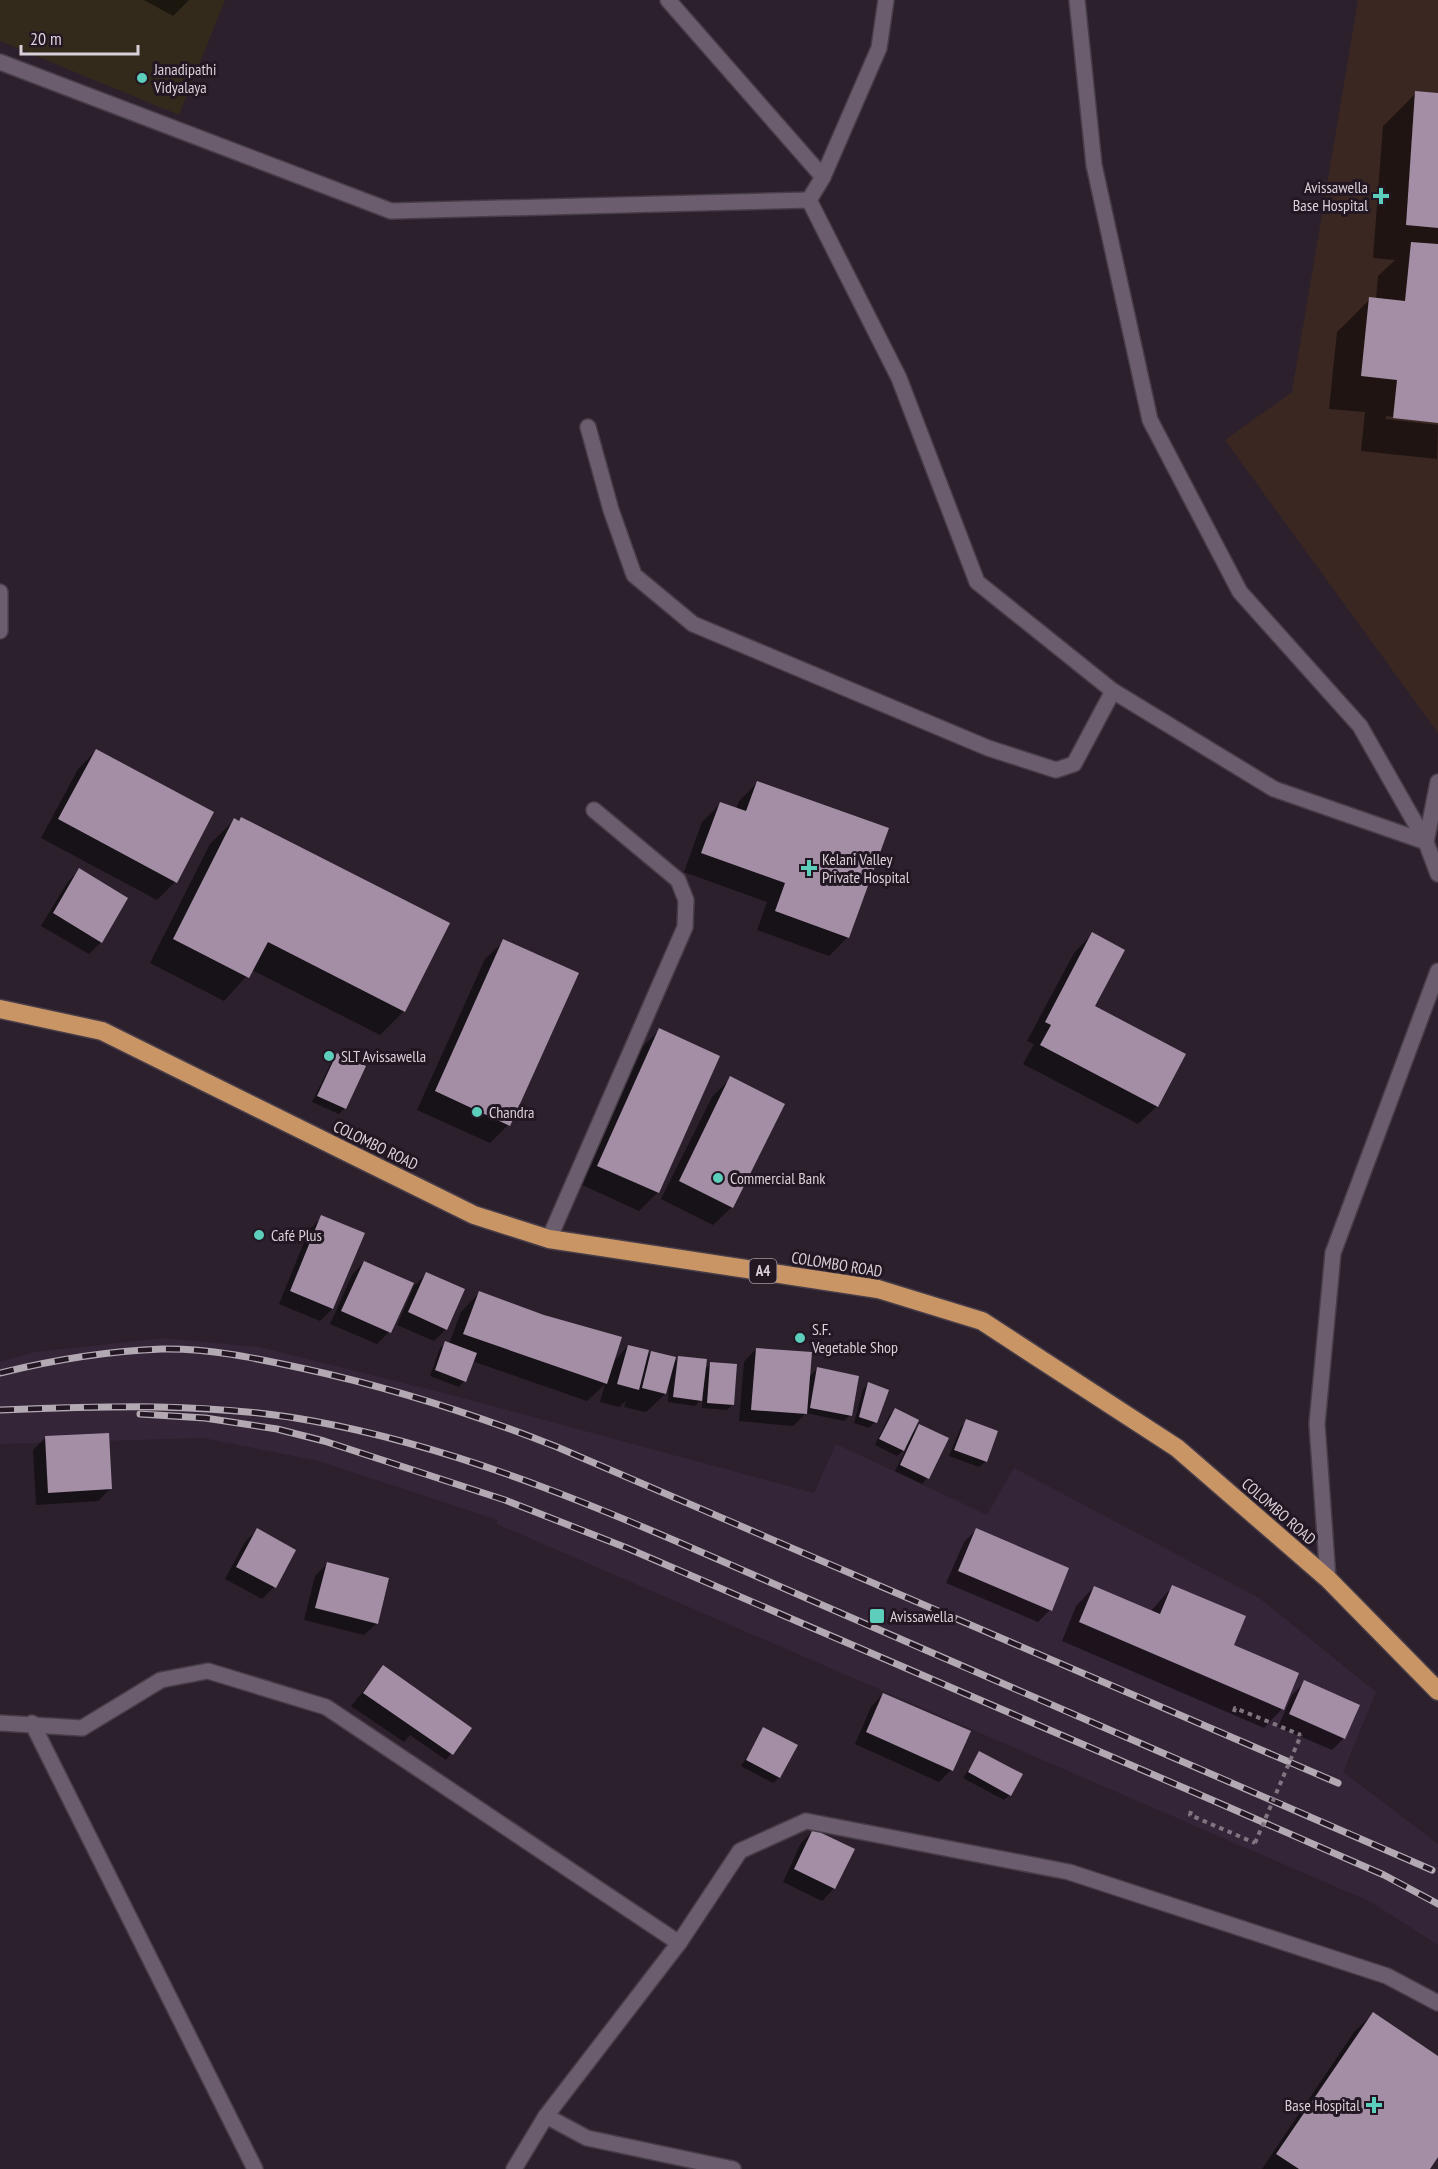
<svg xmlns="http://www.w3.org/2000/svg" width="1438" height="2169" font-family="'PT Sans Narrow',sans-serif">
<rect width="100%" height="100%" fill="#2c202d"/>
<polygon fill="#352538" points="163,1338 259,1347 444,1393 814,1493 836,1444 987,1515 1014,1468 1259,1598 1376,1692 1343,1772 1438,1844 1438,1945 1371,1902 497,1524 498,1520 319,1461 203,1438 0,1444 0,1362 35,1352"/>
<polygon fill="#342a1b" points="0,0 225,0 179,115 0,41"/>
<polygon fill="#3a2722" points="1358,0 1438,0 1438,733 1225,440 1292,392"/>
<g fill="#0007">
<polygon points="144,0 189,0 173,16"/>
<polygon points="1416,93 1438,95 1438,422 1386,416 1386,419 1438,425 1437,459 1361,451 1365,412 1329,409 1337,332 1370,299 1376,299 1378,276 1395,260 1373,258 1383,126"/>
<polygon points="96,751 175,882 157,900 41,838 78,769"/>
<polygon points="757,783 848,937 829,956 757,930 767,902 684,872 702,822 720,804 736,809 739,801"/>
<polygon points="241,818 404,1011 380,1035 252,970 224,1001 150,963 210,844 234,820 238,822"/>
<polygon points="79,870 101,942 89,954 41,926 67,883"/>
<polygon points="1092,934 1093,1007 1157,1106 1138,1124 1023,1064 1034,1044 1027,1041 1074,953"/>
<polygon points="504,941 508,1125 490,1143 417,1110 485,959"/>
<polygon points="660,1030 718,1056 658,1192 639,1211 580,1184 641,1048"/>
<polygon points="337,1055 364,1067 345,1108 339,1114 312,1102 332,1061"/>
<polygon points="731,1078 732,1207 713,1225 661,1199 712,1097"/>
<polygon points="322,1217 332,1309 320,1321 279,1304 309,1230"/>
<polygon points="364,1262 389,1332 377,1344 330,1324 352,1275"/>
<polygon points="426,1274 446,1329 434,1341 397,1325 414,1286"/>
<polygon points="479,1293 613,1362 628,1346 645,1358 651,1352 672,1364 679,1358 704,1370 711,1363 733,1404 727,1410 702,1408 703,1398 695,1406 668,1402 669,1377 665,1394 646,1412 624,1407 626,1401 619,1407 600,1402 605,1384 587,1401 472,1361 464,1381 459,1387 430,1376 440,1348 446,1343 449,1344 461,1312"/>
<polygon points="756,1349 808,1378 817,1369 850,1415 844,1421 806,1413 793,1426 739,1421 744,1362"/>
<polygon points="869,1383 875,1422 869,1428 854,1423 863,1389"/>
<polygon points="895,1410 911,1435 919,1426 927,1478 922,1484 895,1471 907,1447 897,1456 875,1445 889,1416"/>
<polygon points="967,1421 996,1432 985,1462 979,1467 949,1456 961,1427"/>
<polygon points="45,1438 110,1489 98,1501 36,1505 33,1450"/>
<polygon points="257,1530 274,1587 262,1599 225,1579 245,1542"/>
<polygon points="976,1530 1050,1610 1038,1622 946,1583 964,1542"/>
<polygon points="327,1564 377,1623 364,1635 304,1620 315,1576"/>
<polygon points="1094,1587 1151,1611 1172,1587 1232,1646 1282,1709 1264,1728 1062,1641 1076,1606"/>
<polygon points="383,1667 470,1728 446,1760 410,1735 404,1742 351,1706"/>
<polygon points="1305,1682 1344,1738 1332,1750 1278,1727 1292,1695"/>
<polygon points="883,1694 951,1770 939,1782 855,1744 871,1707"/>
<polygon points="764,1729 779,1778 773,1783 741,1766"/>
<polygon points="980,1753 1010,1795 1004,1800 963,1778"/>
<polygon points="813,1831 834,1888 822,1901 783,1882 801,1843"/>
<polygon points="1373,2014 1438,2057 1438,2154 1428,2169 1262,2169 1354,2032"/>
</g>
<g fill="#a38ea5">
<polygon points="1415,91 1438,93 1438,228 1406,225"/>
<polygon points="1411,242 1438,244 1438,423 1393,418 1397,380 1361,376 1369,297 1405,301"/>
<polygon points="96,749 214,812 177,883 58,819"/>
<polygon points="757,781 889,828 849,938 775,911 785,883 701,853 720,802 746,811"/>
<polygon points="241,817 450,923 405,1012 268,942 249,978 173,939 234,818 239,821"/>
<polygon points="79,868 128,898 102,943 53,913"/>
<polygon points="1092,932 1125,950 1095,1006 1186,1054 1158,1107 1040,1045 1051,1025 1045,1022"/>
<polygon points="503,939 579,973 510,1126 435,1091"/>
<polygon points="659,1028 720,1056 659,1193 597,1166"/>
<polygon points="337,1053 366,1066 346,1109 317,1096"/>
<polygon points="730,1076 785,1104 733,1208 679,1181"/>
<polygon points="321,1215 365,1233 333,1309 290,1291"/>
<polygon points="364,1261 414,1283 391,1333 341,1311"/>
<polygon points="426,1272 465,1289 447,1330 408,1312"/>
<polygon points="479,1291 544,1315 622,1337 607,1384 463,1334"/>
<polygon points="445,1341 477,1353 466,1382 435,1370"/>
<polygon points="628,1345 649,1350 639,1390 617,1384"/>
<polygon points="756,1348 812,1352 807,1414 751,1410"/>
<polygon points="651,1351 676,1357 666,1394 642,1388"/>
<polygon points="678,1356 707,1359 702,1401 673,1397"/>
<polygon points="710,1362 737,1364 734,1405 707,1403"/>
<polygon points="817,1367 859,1376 852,1416 810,1408"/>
<polygon points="868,1382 889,1390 877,1423 859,1417"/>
<polygon points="895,1408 919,1420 904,1451 879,1439"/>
<polygon points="966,1419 998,1431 987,1462 954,1450"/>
<polygon points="919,1424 949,1438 929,1479 900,1465"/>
<polygon points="109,1433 112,1489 48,1493 45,1436"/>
<polygon points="257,1528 296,1550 276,1588 236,1567"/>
<polygon points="976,1528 1069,1568 1052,1611 958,1571"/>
<polygon points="327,1562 389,1578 378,1624 315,1608"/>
<polygon points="1172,1585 1246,1616 1234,1645 1299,1673 1284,1710 1079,1622 1094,1586 1160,1614"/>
<polygon points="383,1665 472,1728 453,1755 363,1693"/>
<polygon points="1304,1680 1360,1705 1345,1739 1289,1714"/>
<polygon points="883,1693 971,1731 953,1771 866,1732"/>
<polygon points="763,1727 798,1745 780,1778 746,1760"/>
<polygon points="979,1751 1023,1774 1011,1796 968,1772"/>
<polygon points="813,1829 855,1849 835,1889 794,1869"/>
<polygon points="1373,2012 1438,2056 1438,2157 1430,2169 1299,2169 1276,2154"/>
</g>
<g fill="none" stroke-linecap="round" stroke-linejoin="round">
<g stroke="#473d48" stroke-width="18">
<g id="lane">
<polyline points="0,592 0,631"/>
<polyline points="1426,842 1438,782"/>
</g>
</g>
<g stroke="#473d48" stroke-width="18">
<g id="street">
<polyline points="668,0 823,177"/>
<polyline points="1077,0 1094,165 1150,420 1240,592 1360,726 1426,842 1438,874"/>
<polyline points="0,62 391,211 809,200 899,378 977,582 1113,691 1274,789 1426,842"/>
<polyline points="809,200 823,177 879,48 886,0"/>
<polyline points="588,427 611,510 634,575 693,624 988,748 1056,770 1074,764 1113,691"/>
<polyline points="549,1239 685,927 686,900 678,880 594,810"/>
<polyline points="1328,1579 1317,1424 1333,1253 1438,971"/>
<polyline points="0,1723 82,1728 161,1680 208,1671 326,1707 679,1943"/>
<polyline points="32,1723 255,2169"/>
<polyline points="546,2116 587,2138 733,2169"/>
<polyline points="514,2169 546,2116 679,1943 740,1851 806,1821 1069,1872 1387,1976 1438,2003"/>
</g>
</g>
<g stroke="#473d48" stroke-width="21">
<polyline id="highway" points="0,1009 102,1031 474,1215 549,1239 878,1289 982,1321 1177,1448 1328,1579 1438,1691"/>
</g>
<g stroke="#807681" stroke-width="4" stroke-dasharray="4.5 4.5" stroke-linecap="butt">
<polyline points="1234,1712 1235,1708 1301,1735"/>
<polyline points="1191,1811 1190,1815 1255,1843"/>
</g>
<use href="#lane" stroke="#6b5d6d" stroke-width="15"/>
<use href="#street" stroke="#6b5d6d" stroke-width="15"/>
<use href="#highway" stroke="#ca9565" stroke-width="18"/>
<g stroke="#b2a9b3" stroke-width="7">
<g id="rail">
<path d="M0,1373C53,1360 107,1351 162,1349C208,1348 255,1358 301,1368C389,1387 474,1414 557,1447L1338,1783"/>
<path d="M0,1410C105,1406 209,1402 313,1421C493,1454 663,1536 829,1608C1030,1696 1231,1782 1432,1870"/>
<polyline points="140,1414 205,1418 277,1429 324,1441 505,1500 627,1548 1212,1800 1384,1875 1438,1904"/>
</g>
</g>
<use href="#rail" stroke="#221723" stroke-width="4.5" stroke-dasharray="14" stroke-linecap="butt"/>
<polyline stroke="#807681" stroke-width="4" stroke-dasharray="4.5 4.5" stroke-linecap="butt" points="1255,1843 1301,1735"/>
</g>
<g fill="#5ccebb" stroke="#221723" stroke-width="2">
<circle cx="142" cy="78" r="6"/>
<path d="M1378 187h6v6h6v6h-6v6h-6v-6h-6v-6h6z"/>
<path d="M806 859h6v6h6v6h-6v6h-6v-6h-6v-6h6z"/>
<circle cx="329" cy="1056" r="6"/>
<circle cx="477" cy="1112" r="6"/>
<circle cx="718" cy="1178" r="6"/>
<circle cx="259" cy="1235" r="6"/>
<circle cx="800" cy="1338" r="6"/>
<rect x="869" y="1608" width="16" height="16" rx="3"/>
<path d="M1371 2096h6v6h6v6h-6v6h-6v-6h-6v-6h6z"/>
</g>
<g text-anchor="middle" stroke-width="6" stroke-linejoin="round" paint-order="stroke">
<rect fill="#221723" stroke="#a299a3" stroke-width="1.5" x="749.5" y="1259" width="27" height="24" rx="4.5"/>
<g font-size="15" font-weight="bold" fill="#d9d1da">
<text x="763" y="1276">A4</text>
</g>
<g font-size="16" fill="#d9d1da" stroke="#221723" text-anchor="start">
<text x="154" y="75">Janadipathi<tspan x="154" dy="18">Vidyalaya</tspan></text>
<text x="1368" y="193" text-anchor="end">Avissawella<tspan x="1368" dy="18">Base Hospital</tspan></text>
<text x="822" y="865">Kelani Valley<tspan x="822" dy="18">Private Hospital</tspan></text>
<text x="341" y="1062">SLT Avissawella</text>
<text x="489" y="1118">Chandra</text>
<text x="730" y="1184">Commercial Bank</text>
<text x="271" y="1241">Café Plus</text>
<text x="812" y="1335">S.F.<tspan x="812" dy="18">Vegetable Shop</tspan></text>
<text x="890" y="1622">Avissawella</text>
<text x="1360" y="2111" text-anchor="end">Base Hospital</text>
</g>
<g font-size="16" fill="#d9d1da" stroke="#221723">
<text transform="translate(376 1145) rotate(26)" y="6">COLOMBO ROAD</text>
<text transform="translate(837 1264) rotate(9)" y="6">COLOMBO ROAD</text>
<text transform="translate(1279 1511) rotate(41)" y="6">COLOMBO ROAD</text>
</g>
</g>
<path d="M21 45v9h117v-9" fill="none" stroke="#d9d1da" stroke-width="3"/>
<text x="30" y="45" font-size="18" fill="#d9d1da" stroke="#221723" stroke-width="4.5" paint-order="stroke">20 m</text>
</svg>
